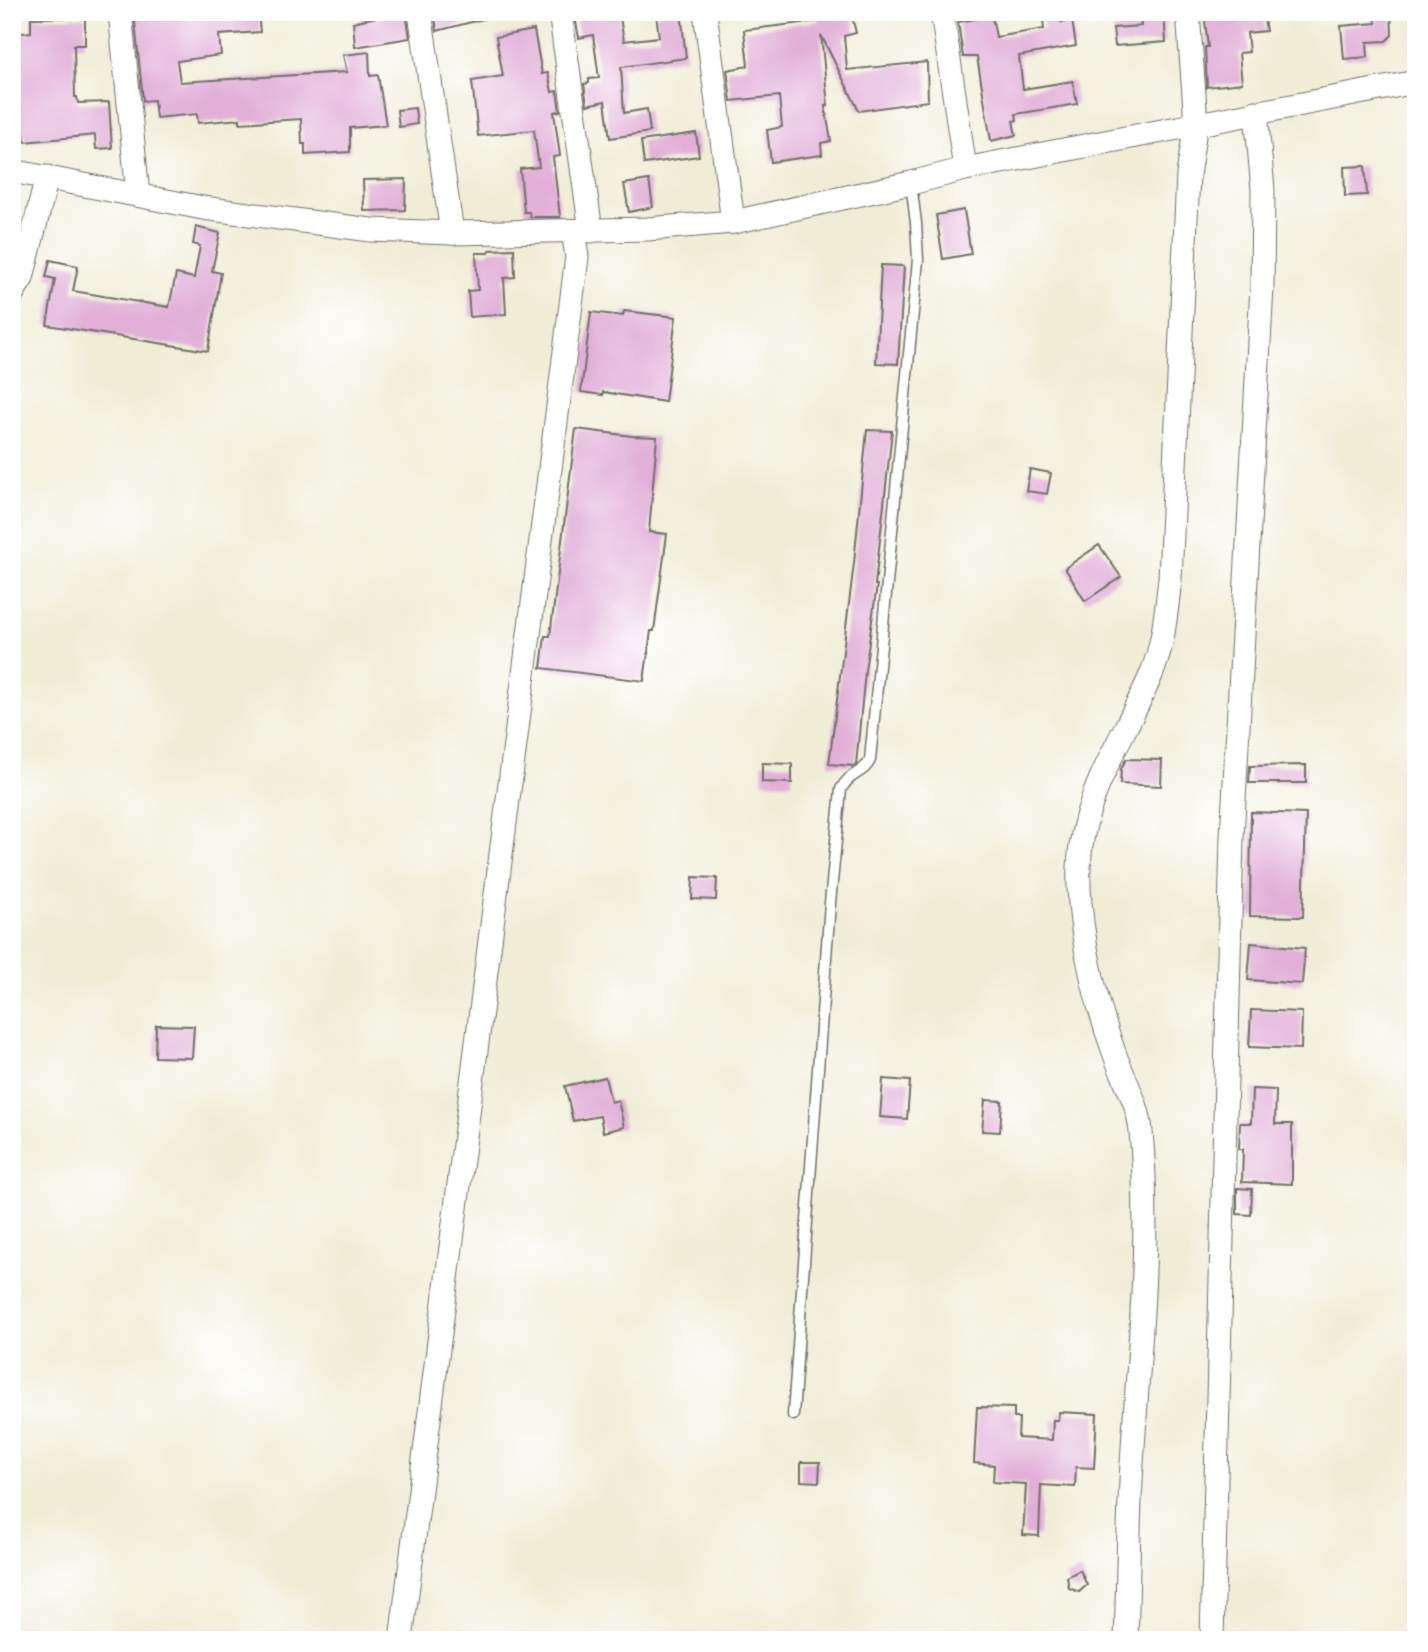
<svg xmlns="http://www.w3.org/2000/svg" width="1428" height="1652" font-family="'EB Garamond',serif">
<rect width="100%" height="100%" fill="#fff"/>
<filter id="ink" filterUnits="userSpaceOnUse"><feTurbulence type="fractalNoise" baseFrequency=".0143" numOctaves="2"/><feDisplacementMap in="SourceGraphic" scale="14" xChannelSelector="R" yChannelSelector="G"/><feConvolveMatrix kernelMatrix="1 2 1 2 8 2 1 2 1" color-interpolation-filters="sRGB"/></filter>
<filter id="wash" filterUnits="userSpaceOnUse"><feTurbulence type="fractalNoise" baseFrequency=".00686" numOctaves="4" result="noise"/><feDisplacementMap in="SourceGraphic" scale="28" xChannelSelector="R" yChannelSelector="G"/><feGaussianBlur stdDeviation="1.57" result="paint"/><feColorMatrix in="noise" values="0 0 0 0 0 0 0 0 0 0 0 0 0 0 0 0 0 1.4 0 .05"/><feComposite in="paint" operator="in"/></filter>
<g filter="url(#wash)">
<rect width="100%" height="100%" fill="#f0edd7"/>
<g id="blocks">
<g fill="#e1afd8">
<polygon points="134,12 258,12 260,32 219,35 221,55 177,61 180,82 347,72 343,55 369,52 370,76 378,75 386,125 350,128 350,152 305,155 305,144 302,144 301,119 240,123 240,119 198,123 197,114 156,118 154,100 143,101"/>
<polygon points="390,12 406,12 410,38 355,47 353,22 390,14"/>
<polygon points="434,12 487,12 487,18 437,31"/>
<polygon points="574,12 619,12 624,41 659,37 656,14 681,12 686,58 621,67 624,113 647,109 650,132 610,138 605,101 587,105 584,84 589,83 589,79 599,78 593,35 579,38"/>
<polygon points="817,12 851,12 856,33 844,36 847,70 927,62 928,101 859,111 821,35 828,106 825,106 831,141 821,143 822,155 771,162 767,130 782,127 779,96 731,101 727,70 748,66 744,30 819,21"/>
<polygon points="1042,12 1059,12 1061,22 1072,20 1076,46 1019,56 1023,89 1073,81 1077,104 1016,114 1017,120 1013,121 1016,135 991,141 977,57 963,57 958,22 992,16 996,37 1044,29"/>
<polygon points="1140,12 1164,12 1166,42 1115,46 1113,28 1141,26"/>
<polygon points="1204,12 1263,12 1266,31 1247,33 1249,52 1239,53 1242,83 1207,87 1205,47 1208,47"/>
<polygon points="1375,12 1391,12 1392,35 1386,41 1367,42 1368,57 1344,59 1341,26 1376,23"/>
<polygon points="85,17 85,45 74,45 75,97 77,97 78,103 109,102 112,148 96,149 95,135 25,142 24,135 14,136 12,34 31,32 31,18"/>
<polygon points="534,30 542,74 548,73 552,92 557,91 560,111 554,112 560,156 553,157 560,217 530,217 529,212 524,212 520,169 539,167 534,130 478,136 472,81 503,76 496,37"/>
<polygon points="415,108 417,124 399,127 397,110"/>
<polygon points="696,133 699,156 644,164 641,141"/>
<polygon points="1365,166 1367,195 1345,196 1344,167"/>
<polygon points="406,179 405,210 364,211 363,180"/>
<polygon points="649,180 653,207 629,212 624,184"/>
<polygon points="964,210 971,254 943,259 936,215"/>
<polygon points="196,227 220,233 212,271 221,273 208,351 47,325 55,279 46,277 50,260 78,266 73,291 169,307 176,274 194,278 200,246 193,244"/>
<polygon points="514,249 515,277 504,278 506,314 470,317 468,291 478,290 476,253 489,253 489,250"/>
<polygon points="881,265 904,266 898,364 876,363"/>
<polygon points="624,311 676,317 665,402 603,392 603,395 581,392 591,312 623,316"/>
<polygon points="576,429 632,436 657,437 649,532 667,534 654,631 651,631 644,681 541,668 545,636 550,636"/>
<polygon points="867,430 892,431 875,585 877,585 865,671 856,765 853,766 829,764 854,563"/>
<polygon points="1030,469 1051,473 1047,494 1026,491"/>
<polygon points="1099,545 1121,577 1085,601 1065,568"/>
<polygon points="1126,759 1162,760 1161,786 1120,784 1121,769"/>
<polygon points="762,763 792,764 792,783 762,782"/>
<polygon points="1306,765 1306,783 1249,783 1250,766"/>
<polygon points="1251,812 1306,814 1303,917 1250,916"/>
<polygon points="693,877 717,878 716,900 692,899"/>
<polygon points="1251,943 1305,948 1302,984 1248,980"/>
<polygon points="1251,1010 1302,1012 1301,1049 1249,1047"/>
<polygon points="156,1025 194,1026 192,1058 155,1057"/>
<polygon points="605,1077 611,1102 618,1100 624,1127 603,1132 600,1116 573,1121 565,1086"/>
<polygon points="883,1079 910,1081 907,1119 880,1117"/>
<polygon points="1252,1089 1276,1090 1275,1124 1292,1124 1292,1184 1242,1182 1243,1149 1239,1149 1240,1123 1251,1123"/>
<polygon points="985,1100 1002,1101 1000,1132 982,1131"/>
<polygon points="1237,1188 1252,1189 1251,1215 1237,1214"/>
<polygon points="977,1407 1014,1408 1014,1418 1019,1418 1018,1438 1052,1440 1053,1420 1058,1420 1059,1412 1097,1414 1094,1468 1076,1467 1075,1487 1041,1485 1039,1536 1023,1535 1026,1484 993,1482 994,1465 974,1463"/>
<polygon points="801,1462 820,1462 819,1482 801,1481"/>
<polygon points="1080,1570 1087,1585 1079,1592 1069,1588 1067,1577"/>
</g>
</g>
</g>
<g filter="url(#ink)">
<use href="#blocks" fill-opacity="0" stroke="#706f67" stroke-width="2"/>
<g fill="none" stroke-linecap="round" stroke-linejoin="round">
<g stroke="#706f67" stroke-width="13">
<path id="lane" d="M793,1415L830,903L841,789C851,771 864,774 870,760L918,260L916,223L911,183"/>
</g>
<g stroke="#706f67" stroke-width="25">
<g id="street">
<polyline points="120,12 138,195"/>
<polyline points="420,12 452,233"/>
<polyline points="560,12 591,231"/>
<polyline points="705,12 733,222"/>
<polyline points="942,12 965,169"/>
<polyline points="12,171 203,208 371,230 452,233 647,229 733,222 911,183 965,169 1416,82"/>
<polyline points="12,294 22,278 47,177"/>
<polyline points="401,1640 577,257 573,231"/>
<path d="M1126,1640C1128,1587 1128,1534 1131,1481C1137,1365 1152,1249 1141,1132C1139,1104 1124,1080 1115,1055C1095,1002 1077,923 1079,867C1082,792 1123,741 1151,675C1164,644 1166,612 1170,579L1188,175L1196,123L1188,12"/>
<polyline points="1212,1640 1232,837 1262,287 1263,190 1256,112"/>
</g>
</g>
<use href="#lane" stroke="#fff" stroke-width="10"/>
<use href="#street" stroke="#fff" stroke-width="23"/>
</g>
</g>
<rect width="1428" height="1652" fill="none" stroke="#fff" stroke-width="42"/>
</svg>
